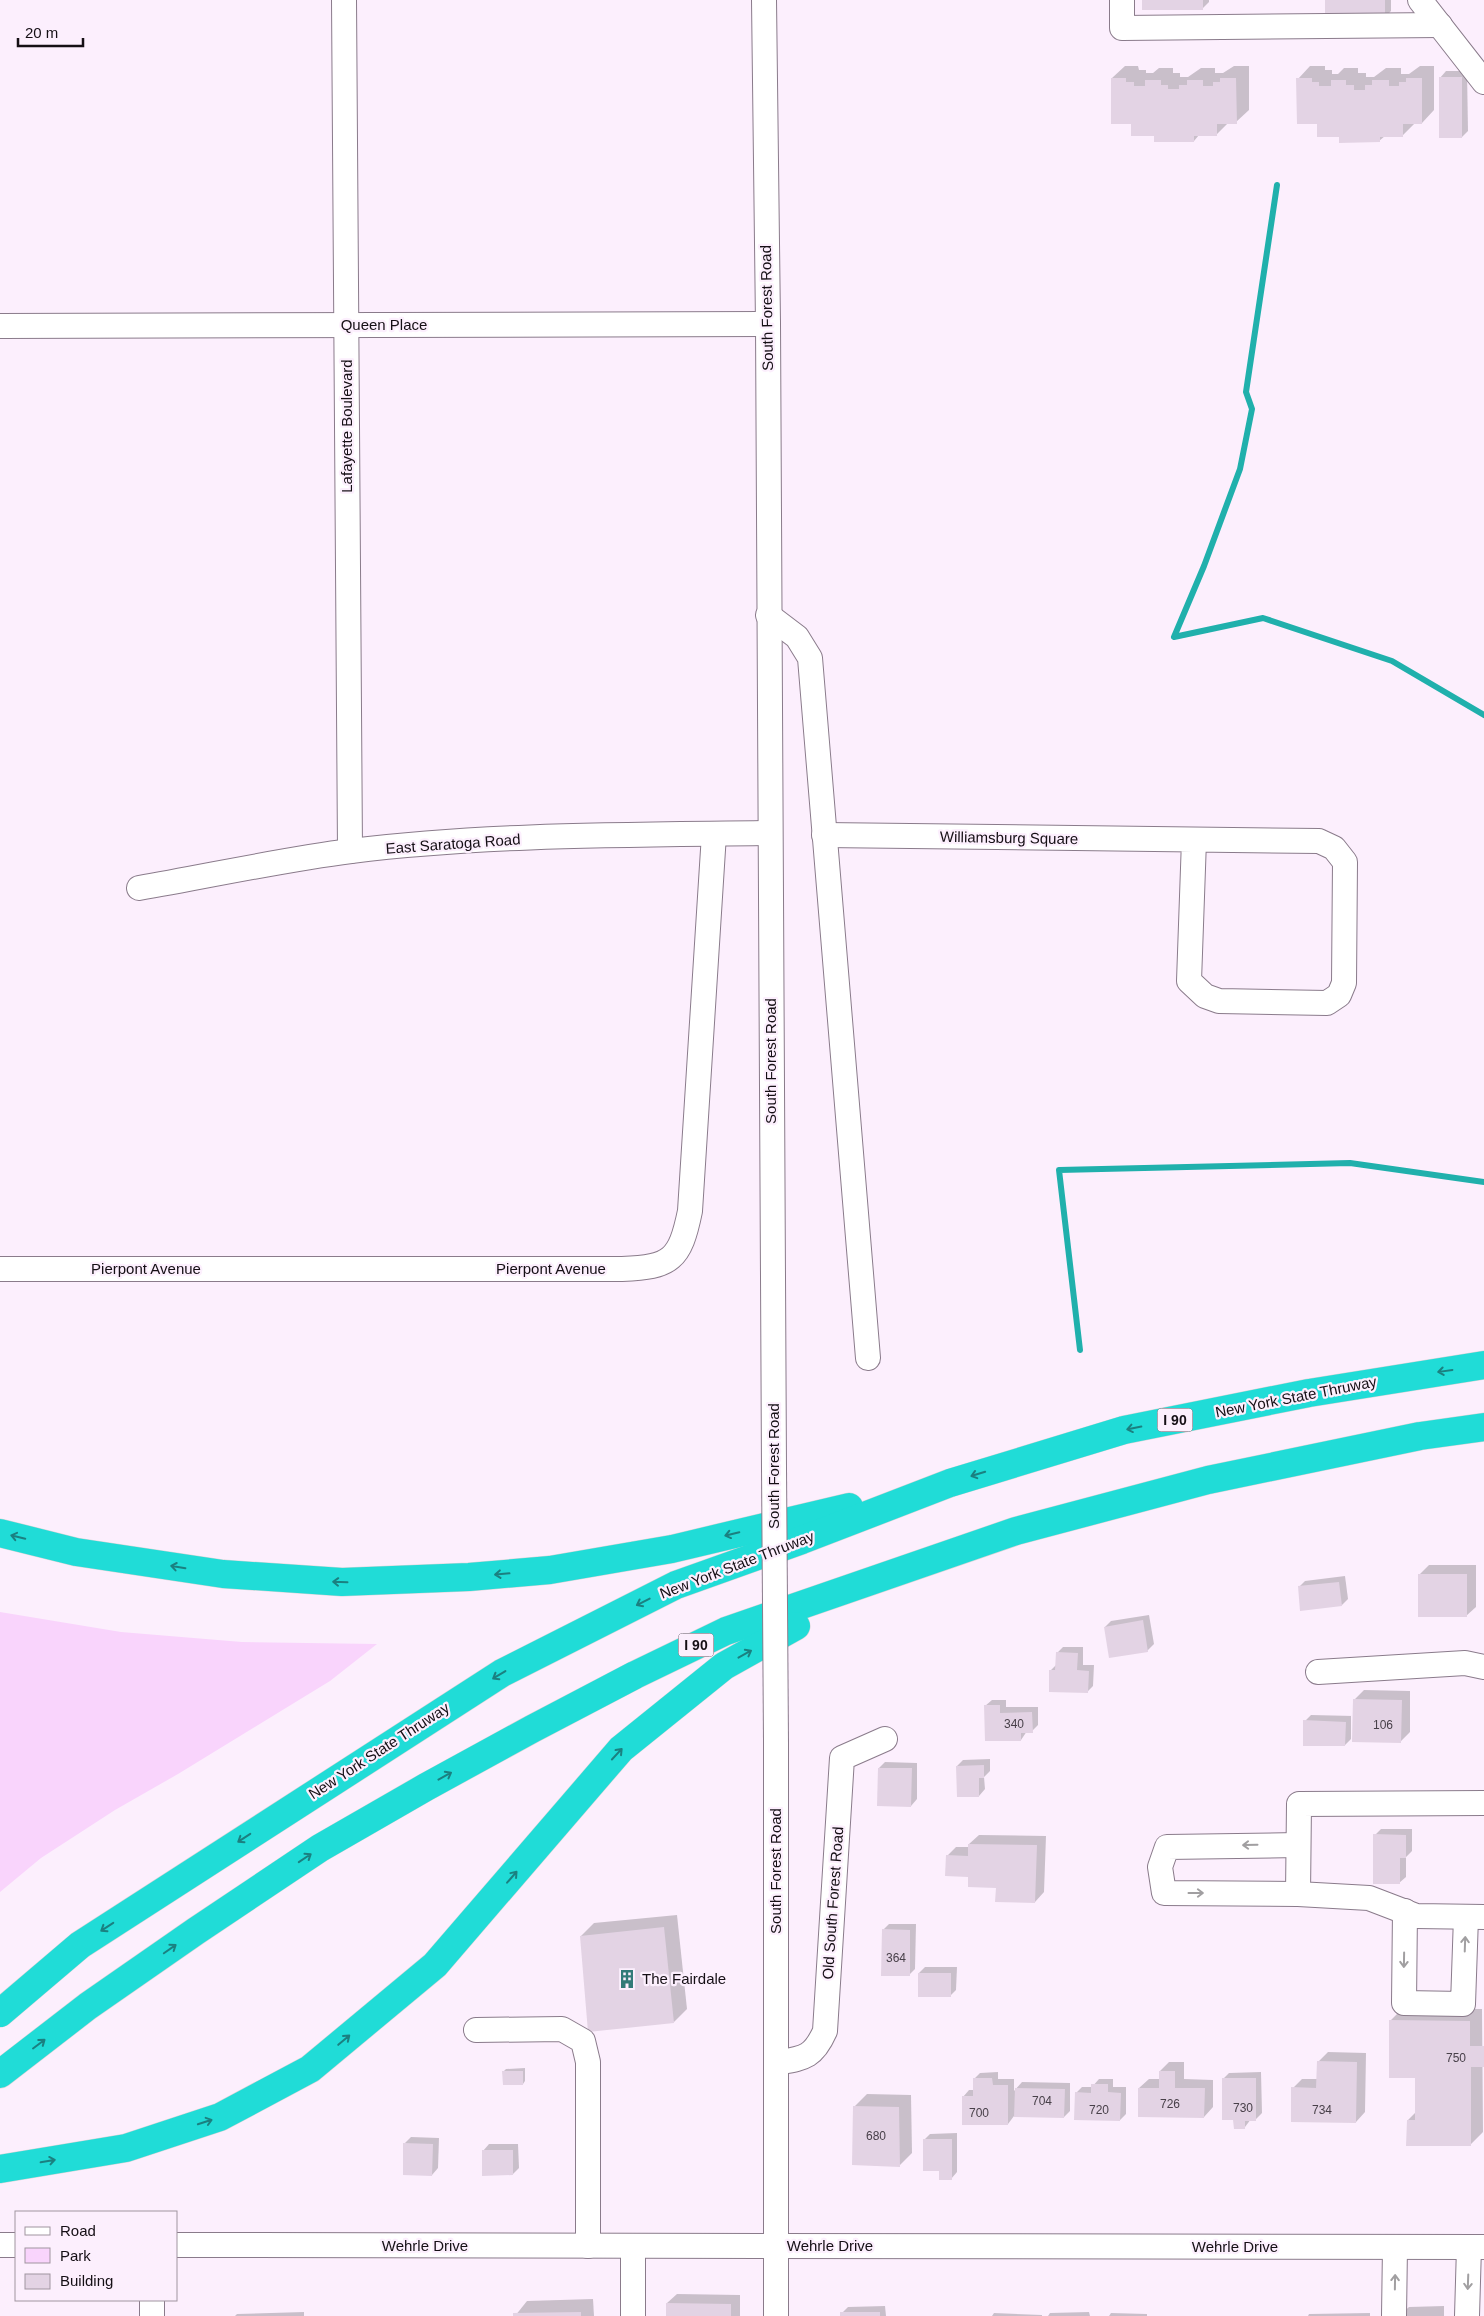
<svg xmlns="http://www.w3.org/2000/svg" width="1484" height="2316" font-family="Helvetica,sans-serif">
<rect width="100%" height="100%" fill="#fceffd"/>
<polygon fill="#f9d4fc" points="0,1612 121,1632 242,1642 377,1644 330,1681 178,1774 115,1810 41,1858 0,1892"/>
<g fill="#0003">
<polygon points="1144,0 1209,0 1209,2 1203,8"/>
<polygon points="1326,0 1391,0 1391,11 1385,17"/>
<polygon points="1125,66 1138,66 1139,70 1146,70 1146,73 1153,73 1159,68 1173,68 1173,73 1180,73 1180,77 1188,77 1201,68 1215,68 1215,73 1223,73 1234,66 1249,66 1249,110 1236,122 1229,122 1216,135 1199,135 1194,141 1155,135 1132,122 1112,78"/>
<polygon points="1310,66 1325,66 1325,70 1332,70 1332,74 1338,74 1344,68 1358,68 1358,73 1366,73 1366,77 1374,77 1386,68 1401,68 1401,74 1409,74 1420,66 1434,66 1434,110 1422,123 1415,123 1402,136 1385,136 1379,141 1341,136 1318,123 1298,79"/>
<polygon points="1446,71 1467,71 1468,131 1462,137 1440,78"/>
<polygon points="1429,1565 1476,1565 1476,1607 1466,1616 1419,1575"/>
<polygon points="1345,1576 1348,1599 1342,1605 1299,1587 1305,1581"/>
<polygon points="1149,1615 1154,1644 1147,1651 1105,1627 1111,1621"/>
<polygon points="1063,1647 1083,1647 1083,1665 1094,1665 1093,1686 1087,1692 1051,1670 1057,1664 1057,1653"/>
<polygon points="1364,1690 1410,1691 1410,1732 1400,1742 1354,1716 1351,1716 1351,1739 1345,1745 1305,1721 1311,1715 1354,1716 1354,1700"/>
<polygon points="992,1700 1006,1700 1006,1707 1038,1707 1038,1725 1032,1731 1027,1731 1021,1740 985,1706"/>
<polygon points="990,1759 990,1771 984,1777 985,1789 979,1796 957,1766 963,1760"/>
<polygon points="885,1762 917,1763 917,1799 911,1806 879,1768"/>
<polygon points="1381,1829 1412,1829 1412,1851 1406,1857 1406,1877 1399,1883 1375,1835"/>
<polygon points="979,1835 1046,1836 1044,1892 1035,1902 970,1875 947,1856 956,1847 969,1847 969,1844"/>
<polygon points="677,1915 687,2009 674,2022 581,1936 594,1923"/>
<polygon points="889,1924 916,1924 915,1969 909,1975 883,1930"/>
<polygon points="925,1967 957,1967 956,1990 950,1996 919,1973"/>
<polygon points="1403,2008 1482,2009 1483,2132 1470,2145 1408,2120 1416,2112 1417,2077 1390,2021"/>
<polygon points="1328,2052 1366,2053 1365,2112 1356,2122 1293,2088 1302,2079 1318,2079 1318,2062"/>
<polygon points="1169,2062 1184,2062 1184,2079 1213,2080 1213,2107 1204,2117 1139,2088 1149,2079 1160,2079 1160,2071"/>
<polygon points="525,2068 525,2081 523,2084 503,2072 506,2069"/>
<polygon points="998,2072 998,2079 1014,2079 1014,2091 1022,2082 1070,2083 1070,2111 1064,2117 1014,2116 1008,2124 963,2097 969,2090 974,2090 974,2079 980,2073"/>
<polygon points="1261,2072 1262,2113 1256,2119 1251,2119 1245,2127 1223,2079 1229,2073"/>
<polygon points="1099,2079 1113,2079 1113,2087 1126,2087 1126,2114 1120,2120 1076,2093 1082,2087 1092,2087"/>
<polygon points="867,2094 911,2095 912,2153 900,2165 854,2107"/>
<polygon points="957,2133 957,2172 951,2179 924,2140 930,2134"/>
<polygon points="411,2137 439,2138 438,2168 432,2175 405,2143"/>
<polygon points="489,2144 518,2144 519,2168 513,2174 483,2151"/>
<polygon points="677,2294 740,2295 740,2316 667,2316 667,2303"/>
<polygon points="593,2299 594,2316 515,2316 527,2301"/>
<polygon points="885,2306 886,2316 842,2316 842,2313 848,2307"/>
<polygon points="1444,2306 1444,2316 1399,2316 1409,2307"/>
<polygon points="304,2312 304,2316 235,2316 237,2314"/>
<polygon points="1089,2312 1090,2316 1048,2316 1050,2313"/>
<polygon points="994,2313 1042,2315 1042,2316 992,2316"/>
<polygon points="1111,2313 1147,2314 1147,2316 1109,2316"/>
<polygon points="1370,2313 1370,2316 1308,2316 1309,2314"/>
</g>
<g fill="none" stroke-linecap="round" stroke-linejoin="round">
<g stroke="#20b0ac" stroke-width="6">
<polyline points="1277,185 1246,392 1252,409 1240,469 1204,566 1174,637 1263,618 1392,661 1484,715"/>
<polyline points="1080,1350 1059,1170 1350,1163 1484,1182"/>
</g>
</g>
<g fill="#e3d3e4">
<rect x="1142" y="0" width="61" height="10"/>
<rect x="1325" y="0" width="60" height="18"/>
<rect x="1439" y="77" width="23" height="61"/>
<polygon points="1111,78 1126,78 1126,82 1134,82 1134,86 1145,86 1145,80 1161,80 1161,85 1168,85 1168,89 1179,89 1179,85 1187,85 1187,80 1203,80 1203,86 1213,86 1213,82 1220,82 1220,78 1236,78 1237,124 1217,124 1217,136 1194,136 1194,142 1154,142 1154,136 1131,136 1131,124 1111,124"/>
<polygon points="1296,78 1312,78 1312,82 1319,82 1319,86 1331,86 1331,80 1346,80 1346,85 1354,85 1354,90 1365,90 1365,85 1372,85 1372,80 1389,80 1389,86 1399,86 1399,82 1406,82 1406,78 1422,78 1422,124 1403,124 1403,137 1380,137 1380,142 1339,143 1339,137 1317,137 1317,124 1297,124"/>
<rect x="1418" y="1574" width="49" height="43"/>
<polygon points="1339,1582 1342,1606 1300,1611 1298,1586"/>
<polygon points="1143,1620 1148,1652 1109,1658 1104,1627"/>
<polygon points="1056,1652 1078,1653 1077,1670 1089,1671 1088,1693 1049,1692 1049,1670 1055,1670"/>
<polygon points="1353,1699 1402,1700 1401,1743 1352,1742"/>
<polygon points="984,1705 1000,1705 1000,1713 1032,1712 1033,1733 1021,1733 1021,1741 985,1741"/>
<polygon points="1303,1720 1346,1722 1345,1746 1303,1746"/>
<polygon points="984,1765 984,1778 979,1778 979,1797 957,1797 956,1766"/>
<polygon points="878,1768 912,1768 911,1807 877,1806"/>
<polygon points="1373,1834 1406,1835 1406,1858 1400,1858 1400,1884 1373,1884"/>
<polygon points="968,1844 1037,1845 1035,1903 995,1902 996,1888 968,1887 968,1877 945,1876 946,1855 968,1856"/>
<polygon points="664,1927 674,2023 588,2032 580,1936"/>
<polygon points="882,1929 910,1930 910,1976 881,1976"/>
<rect x="918" y="1973" width="33" height="24"/>
<polygon points="1389,2020 1470,2021 1470,2046 1484,2046 1484,2067 1471,2067 1471,2146 1406,2146 1407,2120 1415,2120 1415,2078 1389,2078"/>
<polygon points="1317,2061 1357,2062 1356,2123 1291,2122 1291,2087 1316,2088"/>
<polygon points="502,2071 523,2071 523,2085 503,2085"/>
<polygon points="1159,2071 1175,2071 1175,2088 1205,2088 1204,2118 1138,2117 1138,2088 1159,2088"/>
<polygon points="973,2078 992,2078 993,2085 1008,2085 1008,2125 962,2125 962,2096 973,2096"/>
<polygon points="1222,2078 1256,2078 1256,2121 1245,2121 1245,2129 1234,2129 1233,2120 1222,2120"/>
<polygon points="1091,2084 1108,2084 1108,2092 1121,2093 1120,2121 1074,2120 1075,2092 1091,2093"/>
<polygon points="1015,2088 1065,2089 1064,2118 1014,2117"/>
<polygon points="853,2106 899,2107 900,2167 852,2165"/>
<polygon points="923,2139 952,2139 952,2180 939,2180 939,2171 923,2171"/>
<polygon points="403,2143 433,2144 432,2176 403,2175"/>
<polygon points="482,2150 513,2150 513,2175 482,2176"/>
<polygon points="666,2303 731,2304 731,2316 666,2316"/>
<polygon points="581,2312 581,2316 513,2316 513,2313"/>
<rect x="840" y="2312" width="40" height="4"/>
</g>
<g fill="none" stroke-linecap="round" stroke-linejoin="round">
<g stroke="#8a7b8b" stroke-width="26">
<g id="minor">
<polyline points="344,0 350,851"/>
<polyline points="764,0 768,324 774,1468"/>
<polyline points="1122,0 1122,28 1440,25"/>
<polyline points="1420,0 1484,82"/>
<polyline points="0,326 768,324"/>
<polyline points="768,615 797,637 810,658 868,1358"/>
<polyline points="824,835 1319,841 1334,848 1345,862 1344,983 1339,995 1327,1003 1219,1001 1205,996 1189,981 1194,840"/>
<path d="M139,888C209,876 280,860 351,851C489,834 631,835 770,833"/>
<path d="M0,1269H622C671,1267 680,1260 690,1211L714,834"/>
<polyline points="1318,1672 1465,1663 1484,1667"/>
<polyline points="1484,1803 1299,1804 1298,1894 1369,1898 1416,1916 1484,1917"/>
<polyline points="1298,1894 1164,1893 1160,1867 1167,1847 1298,1845"/>
<polyline points="1405,1911 1404,2003 1463,2004 1466,1917"/>
<polyline points="476,2030 562,2029 583,2041 588,2062 588,2246"/>
<path d="M776,2063C804,2058 813,2058 825,2031L842,1758L885,1739"/>
<polyline points="0,2245 16,2245"/>
<polyline points="176,2245 1484,2247"/>
<polyline points="633,2246 633,2316"/>
<polyline points="152,2316 152,2300"/>
<polyline points="776,2316 776,1742"/>
<polyline points="1394,2316 1395,2247"/>
<polyline points="1467,2316 1469,2247"/>
</g>
</g>
<g stroke="#d5d4d5" stroke-width="29">
<g id="highway">
<polyline points="0,1533 76,1552 223,1574 342,1582 469,1577 550,1570 672,1549 849,1507"/>
<polyline points="0,2013 80,1945 502,1673 676,1585 802,1540 950,1483 1124,1430 1309,1393 1484,1365"/>
<polyline points="0,2074 88,2006 196,1931 320,1848 426,1787 532,1729 635,1675 726,1631 1016,1531 1208,1480 1420,1436 1484,1427"/>
<polyline points="0,2169 126,2148 220,2117 310,2069 435,1965 621,1749 724,1666 796,1626"/>
</g>
</g>
<use href="#minor" stroke="#fff" stroke-width="24"/>
<use href="#highway" stroke="#20dcd7" stroke-width="28"/>
<g stroke="#8a7b8b" stroke-width="26" stroke-linecap="butt">
<polyline id="minor-bridge" points="774,1468 776,1742"/>
</g>
<use href="#minor-bridge" stroke="#fff" stroke-width="24"/>
</g>
<defs><path id="oneway-shaft" d="M-6 0H5M1.5-3L5.5 0L1.5 3" fill="none" stroke-width="1.6" stroke-linecap="round" stroke-linejoin="round" transform="scale(1.25)"/></defs>
<g stroke="#1b8080">
<use href="#oneway-shaft" transform="translate(1445 1371) rotate(172)"/>
<use href="#oneway-shaft" transform="translate(1134 1428) rotate(169)"/>
<use href="#oneway-shaft" transform="translate(978 1474) rotate(163)"/>
<use href="#oneway-shaft" transform="translate(732 1534) rotate(167)"/>
<use href="#oneway-shaft" transform="translate(18 1537) rotate(-166)"/>
<use href="#oneway-shaft" transform="translate(178 1567) rotate(-171)"/>
<use href="#oneway-shaft" transform="translate(502 1574) rotate(175)"/>
<use href="#oneway-shaft" transform="translate(340 1582) rotate(-178)"/>
<use href="#oneway-shaft" transform="translate(643 1602) rotate(153)"/>
<use href="#oneway-shaft" transform="translate(745 1654) rotate(-29)"/>
<use href="#oneway-shaft" transform="translate(499 1675) rotate(149)"/>
<use href="#oneway-shaft" transform="translate(617 1754) rotate(-47)"/>
<use href="#oneway-shaft" transform="translate(445 1776) rotate(-29)"/>
<use href="#oneway-shaft" transform="translate(244 1838) rotate(147)"/>
<use href="#oneway-shaft" transform="translate(305 1858) rotate(-34)"/>
<use href="#oneway-shaft" transform="translate(512 1877) rotate(-49)"/>
<use href="#oneway-shaft" transform="translate(107 1927) rotate(147)"/>
<use href="#oneway-shaft" transform="translate(170 1949) rotate(-35)"/>
<use href="#oneway-shaft" transform="translate(344 2040) rotate(-40)"/>
<use href="#oneway-shaft" transform="translate(39 2044) rotate(-37)"/>
<use href="#oneway-shaft" transform="translate(205 2122) rotate(-18)"/>
<use href="#oneway-shaft" transform="translate(48 2161) rotate(-10)"/>
</g>
<g stroke="#a19fa1">
<use href="#oneway-shaft" transform="translate(1250 1845) rotate(179)"/>
<use href="#oneway-shaft" transform="translate(1196 1893)"/>
<use href="#oneway-shaft" transform="translate(1465 1944) rotate(-88)"/>
<use href="#oneway-shaft" transform="translate(1404 1960) rotate(91)"/>
<use href="#oneway-shaft" transform="translate(1395 2282) rotate(-89)"/>
<use href="#oneway-shaft" transform="translate(1468 2282) rotate(92)"/>
</g>
<defs>
<g id="building-bare" transform="scale(1.5)"><path d="M-4-6H4V6H1V3H-1V6H-4ZM-2.5-4.3h1.7v1.8h-1.7ZM.8-4.3h1.7v1.8H.8ZM-2.5-1h1.7V.8h-1.7ZM.8-1h1.7V.8H.8Z" fill="#327b78" stroke="#fceffd" stroke-width="2.5" paint-order="stroke"/></g>
</defs>
<g fill-rule="evenodd">
<use href="#building-bare" x="627" y="1979"/>
</g>
<g text-anchor="middle" stroke-width="4.5" stroke-linejoin="round" paint-order="stroke">
<g font-size="12" fill="#484049">
<text x="1014" y="1728">340</text>
<text x="1383" y="1729">106</text>
<text x="896" y="1962">364</text>
<text x="1456" y="2062">750</text>
<text x="1042" y="2105">704</text>
<text x="1170" y="2108">726</text>
<text x="1243" y="2112">730</text>
<text x="1099" y="2114">720</text>
<text x="1322" y="2114">734</text>
<text x="979" y="2117">700</text>
<text x="876" y="2140">680</text>
</g>
<g fill="#fceffd" stroke="#5a525b" stroke-width="1">
<rect x="1157.5" y="1408.5" width="35" height="23" rx="4"/>
<rect x="678.5" y="1633.5" width="35" height="23" rx="4"/>
</g>
<g font-size="14" font-weight="bold" fill="#150f15">
<text x="1175" y="1425">I 90</text>
<text x="696" y="1650">I 90</text>
</g>
<g font-size="15" fill="#150f15" stroke="#fceffd">
<text transform="translate(767 308) rotate(-91)" y="5">South Forest Road</text>
<text x="384" y="330">Queen Place</text>
<text transform="translate(347 426) rotate(-90)" y="5">Lafayette Boulevard</text>
<text transform="translate(1009 838) rotate(1)" y="5">Williamsburg Square</text>
<text transform="translate(453 844) rotate(-4)" y="5">East Saratoga Road</text>
<text transform="translate(771 1061) rotate(-90)" y="5">South Forest Road</text>
<text x="146" y="1274">Pierpont Avenue</text>
<text x="551" y="1274">Pierpont Avenue</text>
<text transform="translate(1296 1397) rotate(-11)" y="5">New York State Thruway</text>
<text transform="translate(774 1466) rotate(-90)" y="5">South Forest Road</text>
<text transform="translate(737 1565) rotate(-21)" y="5">New York State Thruway</text>
<text transform="translate(379 1751) rotate(-33)" y="5">New York State Thruway</text>
<text transform="translate(776 1871) rotate(-90)" y="5">South Forest Road</text>
<text transform="translate(833 1903) rotate(-86)" y="5">Old South Forest Road</text>
<text x="425" y="2251">Wehrle Drive</text>
<text x="830" y="2251">Wehrle Drive</text>
<text x="1235" y="2252">Wehrle Drive</text>
</g>
<g font-size="15" fill="#150f15" stroke="#fceffd" text-anchor="start">
<text x="642" y="1984">The Fairdale</text>
</g>
</g>
<rect x="15" y="2211" width="162" height="90" fill="#fceffd" stroke="#a095a0"/>
<rect x="25" y="2227" width="25" height="8" fill="#ffffff" stroke="#a095a0"/>
<text x="60" y="2236" font-size="15" fill="#150f15">Road</text>
<rect x="25" y="2248" width="25" height="15" fill="#f9d4fc" stroke="#a095a0"/>
<text x="60" y="2261" font-size="15" fill="#150f15">Park</text>
<rect x="25" y="2274" width="25" height="15" fill="#e3d3e4" stroke="#a095a0"/>
<text x="60" y="2286" font-size="15" fill="#150f15">Building</text>
<path d="M18 38v8h65v-8" fill="none" stroke="#150f15" stroke-width="2.5"/>
<text x="25" y="38" font-size="15" fill="#150f15" stroke="#fceffd" stroke-width="4" paint-order="stroke">20 m</text>
</svg>
